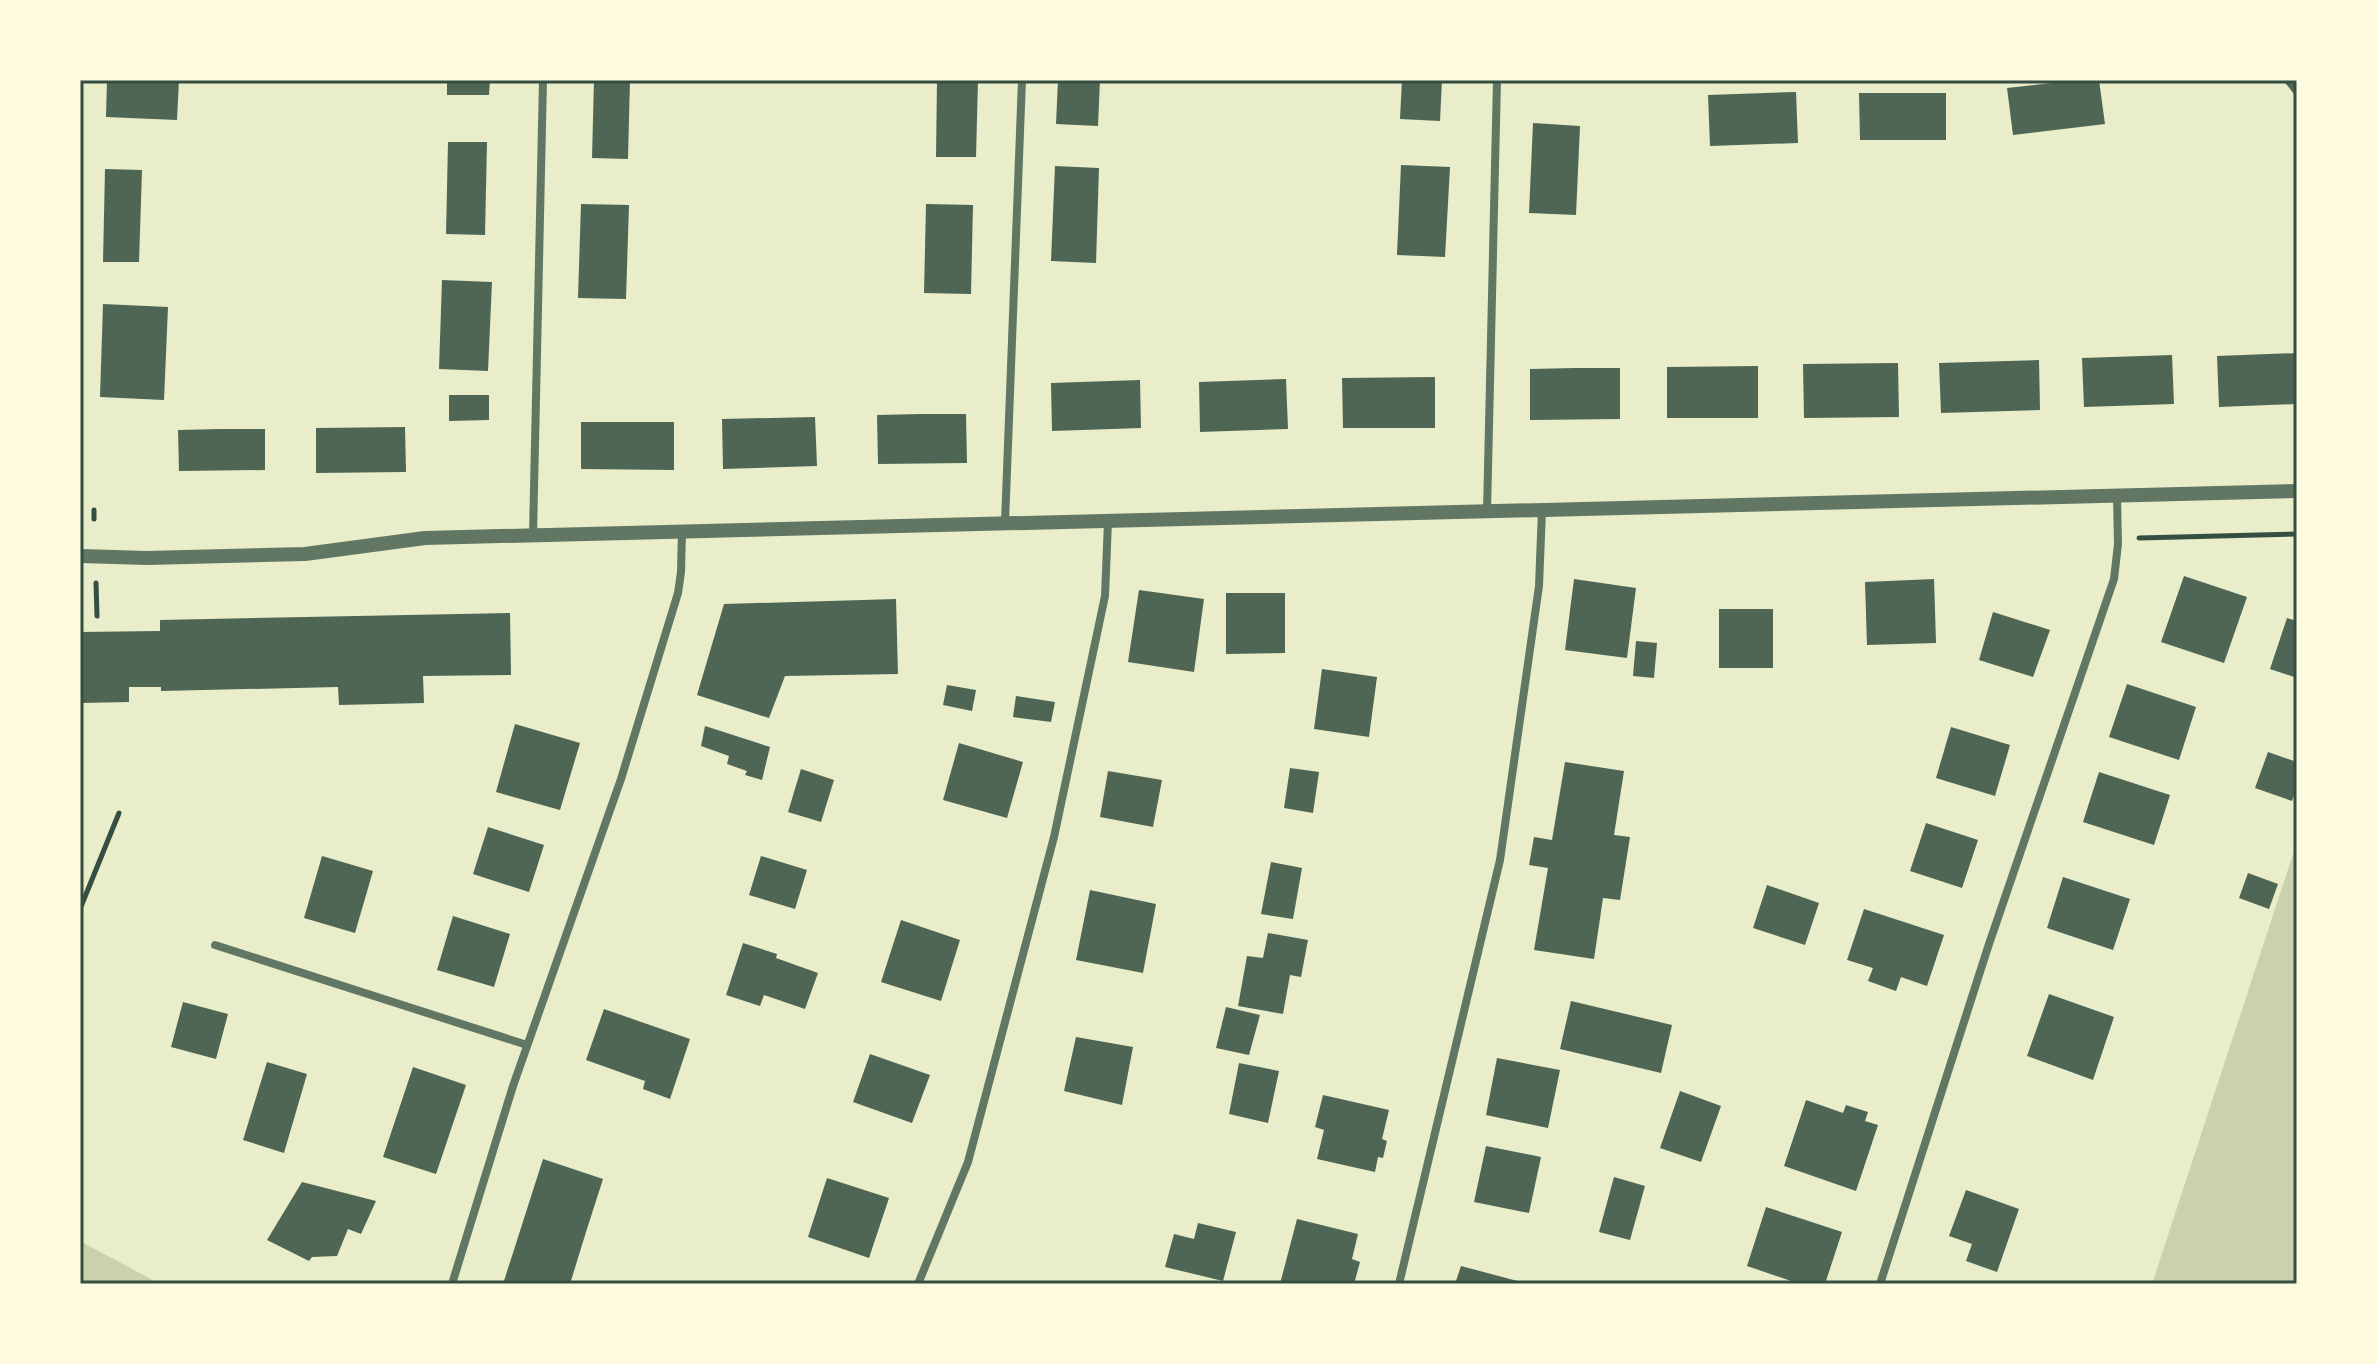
<svg xmlns="http://www.w3.org/2000/svg" width="2377" height="1364" font-family="Jost,sans-serif">
<rect width="100%" height="100%" fill="#e9edc9"/>
<g fill="#cad2ad">
<polygon points="2297,842 2297,1284 2152,1284"/>
<polygon points="80,1241 160,1284 80,1284"/>
</g>
<g fill="#4f6655">
<polygon points="107,80 179,80 177,120 106,117"/>
<polygon points="447,80 490,80 489,95 447,95"/>
<polygon points="594,80 630,80 628,159 592,158"/>
<polygon points="937,80 978,80 976,157 936,157"/>
<polygon points="1058,80 1100,80 1098,126 1056,124"/>
<polygon points="1402,80 1442,80 1440,121 1400,119"/>
<polygon points="2078,80 2099,80 2105,124 2013,135 2007,88"/>
<polygon points="2283,80 2297,80 2297,98"/>
<polygon points="1796,92 1798,143 1710,146 1708,95"/>
<polygon points="1859,93 1946,93 1946,140 1860,140"/>
<polygon points="1533,123 1580,126 1576,215 1529,213"/>
<polygon points="448,142 487,142 485,235 446,234"/>
<polygon points="1401,165 1450,167 1445,257 1397,255"/>
<polygon points="1055,166 1099,168 1096,263 1051,261"/>
<polygon points="105,169 142,170 139,262 103,262"/>
<polygon points="581,204 629,205 626,299 578,298"/>
<polygon points="926,204 973,205 971,294 924,293"/>
<polygon points="442,280 492,282 488,371 439,369"/>
<polygon points="103,304 168,307 164,400 100,397"/>
<polygon points="2297,353 2297,404 2219,407 2217,356"/>
<polygon points="2172,355 2174,404 2084,407 2082,358"/>
<polygon points="2039,360 2040,410 1941,413 1939,363"/>
<polygon points="1898,363 1899,417 1804,418 1803,364"/>
<polygon points="1758,366 1758,418 1667,418 1667,367"/>
<polygon points="1575,368 1620,368 1620,419 1530,420 1530,369"/>
<polygon points="1435,377 1435,428 1343,428 1342,378"/>
<polygon points="1286,379 1288,429 1200,432 1199,382"/>
<polygon points="1140,380 1141,428 1052,431 1051,383"/>
<polygon points="449,395 489,395 489,420 449,421"/>
<polygon points="921,414 966,414 967,463 878,464 877,415"/>
<polygon points="815,417 817,466 723,469 722,419"/>
<polygon points="581,422 674,422 674,470 581,469"/>
<polygon points="405,427 406,472 316,473 316,428"/>
<polygon points="221,429 265,429 265,470 179,471 178,430"/>
<polygon points="2184,576 2247,597 2224,663 2161,642"/>
<polygon points="1574,579 1636,588 1627,658 1565,650"/>
<polygon points="1934,579 1936,643 1867,645 1865,582"/>
<polygon points="1139,590 1204,599 1194,672 1128,662"/>
<polygon points="1226,593 1285,593 1285,653 1226,654"/>
<polygon points="896,599 898,674 785,676 769,718 697,695 724,604"/>
<rect x="1719" y="609" width="54" height="59"/>
<polygon points="1993,612 2050,630 2033,677 1979,660"/>
<polygon points="510,613 511,675 423,676 424,703 339,705 338,687 161,691 161,687 129,687 129,702 80,703 80,632 160,631 160,620"/>
<polygon points="2287,618 2297,621 2297,678 2270,669"/>
<polygon points="1636,641 1657,643 1654,678 1633,676"/>
<polygon points="1322,669 1377,677 1369,737 1314,729"/>
<polygon points="2127,684 2196,707 2179,760 2109,737"/>
<polygon points="947,685 976,690 972,711 943,705"/>
<polygon points="1016,696 1055,702 1051,722 1013,717"/>
<polygon points="515,724 580,743 560,810 496,792"/>
<polygon points="705,726 770,747 762,780 745,775 747,771 727,764 729,756 701,746"/>
<polygon points="1951,727 2010,745 1995,796 1936,778"/>
<polygon points="959,743 1023,762 1007,818 943,800"/>
<polygon points="2268,752 2297,762 2297,786 2292,801 2255,788"/>
<polygon points="1565,762 1624,771 1614,835 1630,837 1620,900 1603,898 1594,959 1534,950 1548,868 1529,865 1534,837 1552,840"/>
<polygon points="1290,768 1319,772 1313,813 1284,808"/>
<polygon points="801,769 834,780 821,822 788,812"/>
<polygon points="1108,771 1162,780 1153,827 1100,817"/>
<polygon points="2099,772 2170,795 2154,845 2083,822"/>
<polygon points="1926,823 1978,840 1962,888 1910,871"/>
<polygon points="488,827 544,845 529,892 473,874"/>
<polygon points="322,856 373,871 355,933 304,918"/>
<polygon points="761,856 807,870 795,909 749,895"/>
<polygon points="1271,862 1302,868 1293,919 1261,914"/>
<polygon points="2248,873 2278,884 2269,909 2239,898"/>
<polygon points="2063,877 2130,899 2113,950 2047,928"/>
<polygon points="1767,885 1819,903 1805,945 1753,928"/>
<polygon points="1090,890 1156,904 1143,973 1076,960"/>
<polygon points="1864,909 1944,935 1927,986 1901,977 1896,991 1868,981 1873,968 1847,960"/>
<polygon points="453,916 510,934 494,987 437,970"/>
<polygon points="901,920 960,940 941,1001 881,982"/>
<polygon points="1268,933 1308,940 1301,977 1290,975 1283,1014 1238,1006 1247,956 1263,958"/>
<polygon points="743,943 777,954 776,958 818,973 805,1009 764,995 760,1006 726,995"/>
<polygon points="2049,994 2114,1017 2093,1080 2027,1056"/>
<polygon points="1571,1001 1672,1025 1661,1073 1560,1049"/>
<polygon points="183,1002 228,1014 216,1059 171,1047"/>
<polygon points="1226,1007 1260,1015 1249,1055 1216,1048"/>
<polygon points="604,1009 690,1039 670,1099 643,1089 645,1081 586,1060"/>
<polygon points="1076,1037 1133,1047 1122,1105 1064,1091"/>
<polygon points="870,1054 930,1075 912,1123 853,1102"/>
<polygon points="1497,1058 1560,1070 1548,1128 1486,1115"/>
<polygon points="267,1062 307,1074 284,1153 243,1140"/>
<polygon points="1239,1063 1279,1071 1268,1123 1229,1114"/>
<polygon points="413,1067 466,1085 436,1174 383,1157"/>
<polygon points="1680,1091 1721,1106 1701,1162 1660,1148"/>
<polygon points="1323,1095 1389,1110 1382,1139 1387,1141 1383,1158 1378,1157 1375,1172 1317,1159 1324,1130 1315,1127"/>
<polygon points="1806,1100 1843,1113 1846,1105 1868,1112 1865,1121 1878,1125 1856,1191 1784,1166"/>
<polygon points="1486,1146 1541,1157 1529,1213 1474,1202"/>
<polygon points="543,1159 603,1179 586,1232 570,1284 503,1284"/>
<polygon points="1614,1177 1645,1186 1630,1240 1599,1232"/>
<polygon points="827,1178 889,1198 869,1258 808,1237"/>
<polygon points="302,1182 376,1201 361,1234 348,1229 337,1256 312,1257 309,1261 267,1240"/>
<polygon points="1966,1190 2019,1209 1997,1272 1966,1261 1972,1244 1949,1236"/>
<polygon points="1766,1207 1842,1232 1825,1284 1800,1284 1747,1266"/>
<polygon points="1297,1219 1358,1234 1352,1259 1360,1262 1354,1284 1280,1284"/>
<polygon points="1198,1223 1236,1232 1223,1281 1165,1267 1174,1234 1194,1239"/>
<polygon points="1461,1266 1525,1283 1524,1284 1455,1284"/>
</g>
<g fill="none" stroke-linecap="round" stroke-linejoin="round">
<g stroke="#344e41" stroke-width="5">
<polyline points="94,510 94,519"/>
<polyline points="2139,538 2297,534"/>
<polyline points="96,583 97,616"/>
<polyline points="80,909 119,813"/>
</g>
<g stroke="#617663" stroke-width="8">
<polyline points="1487,512 1497,80"/>
<polyline points="1005,523 1022,80"/>
<polyline points="533,535 543,80"/>
<polyline points="215,945 527,1045"/>
<polyline points="452,1284 513,1086 621,779 678,593 681,572 682,531"/>
<polyline points="918,1284 968,1162 1054,837 1105,596 1108,521"/>
<polyline points="1399,1284 1500,860 1539,586 1542,510"/>
<polyline points="1880,1284 1988,947 2114,579 2118,544 2117,496"/>
</g>
<polyline stroke="#617663" stroke-width="14" points="80,556 147,558 305,554 425,538 2297,491"/>
</g>
<rect width="2377" height="1364" fill="none" stroke="#fefae0" stroke-width="164"/>
<rect x="82" y="82" width="2213" height="1200" fill="none" stroke="#344e41" stroke-width="3"/>
</svg>
